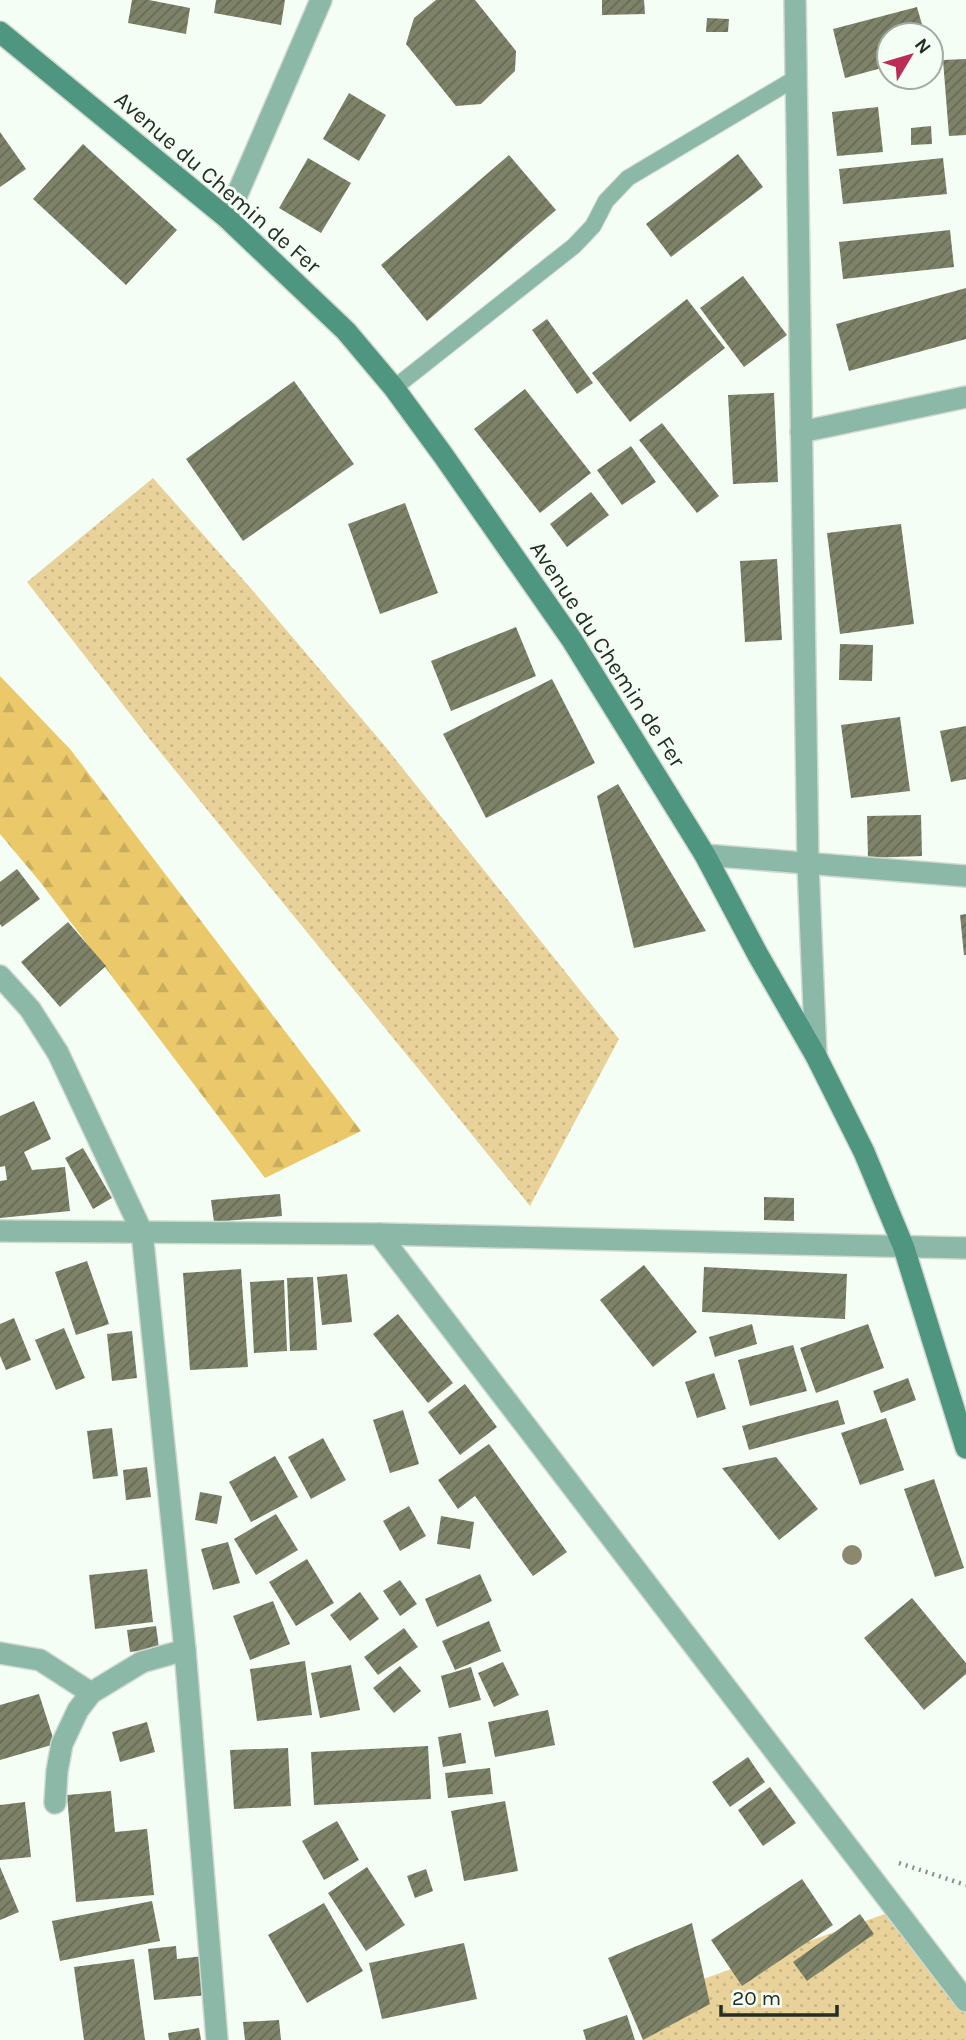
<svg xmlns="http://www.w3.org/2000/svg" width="966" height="2040" font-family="Karla,sans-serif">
<defs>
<pattern id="grass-dots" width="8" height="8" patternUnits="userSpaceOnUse" patternTransform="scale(1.75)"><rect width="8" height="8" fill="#e8d29a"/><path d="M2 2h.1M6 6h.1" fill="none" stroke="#c7b585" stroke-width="1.8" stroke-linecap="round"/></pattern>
<pattern id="forest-firs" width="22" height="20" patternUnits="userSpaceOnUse" patternTransform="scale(1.75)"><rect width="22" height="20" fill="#ebc96b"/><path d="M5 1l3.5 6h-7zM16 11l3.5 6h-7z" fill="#c9ad5d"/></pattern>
<pattern id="building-hatch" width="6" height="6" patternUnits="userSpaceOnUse" patternTransform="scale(1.75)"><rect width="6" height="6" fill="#7d8268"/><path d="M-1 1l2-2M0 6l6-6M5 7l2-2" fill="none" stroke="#666b55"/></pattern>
</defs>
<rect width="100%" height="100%" fill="#f5fef5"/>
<g fill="url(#grass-dots)">
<polygon points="153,478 254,592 384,745 619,1039 530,1206 152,742 27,582"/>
<polygon points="896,1910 966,2001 966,2040 642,2040 698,1981"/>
</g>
<polygon fill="url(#forest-firs)" points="0,676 70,749 361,1131 265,1178 41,883 0,834"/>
<g fill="url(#building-hatch)">
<polygon points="132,0 149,0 190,8 186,34 128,23"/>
<polygon points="216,0 285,0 281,25 214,13"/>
<polygon points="436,0 475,0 516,51 515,71 481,104 456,106 406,44 414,18"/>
<polygon points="602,0 644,0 645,14 602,15"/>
<polygon points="917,7 925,35 889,35 889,66 845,78 833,29"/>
<polygon points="707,18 729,19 728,32 706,32"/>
<polygon points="966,59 966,135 949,136 943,60"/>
<polygon points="349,93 386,115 359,161 323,139"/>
<polygon points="878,107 883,152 837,156 832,112"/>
<polygon points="931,126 932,144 911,145 911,128"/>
<polygon points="0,132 26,169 0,187"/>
<polygon points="83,144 177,230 126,285 33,199"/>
<polygon points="738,154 763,187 671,257 646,224"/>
<polygon points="509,155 556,210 427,321 381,265"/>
<polygon points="308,158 351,183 321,233 279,208"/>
<polygon points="943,158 947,194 843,204 839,169"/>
<polygon points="950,230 954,267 843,279 839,242"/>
<polygon points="743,276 787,335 744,367 700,308"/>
<polygon points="966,288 966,339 849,371 836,324"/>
<polygon points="687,299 725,348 630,422 592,373"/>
<polygon points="547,319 593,383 577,394 532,330"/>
<polygon points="294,381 354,464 243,541 186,459"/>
<polygon points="525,389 591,473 540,513 474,429"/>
<polygon points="774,393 778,482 733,484 728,395"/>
<polygon points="662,423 719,496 697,513 639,440"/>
<polygon points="631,446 656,482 622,505 597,470"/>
<polygon points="591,492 609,515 567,547 550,524"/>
<polygon points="405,503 438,593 380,614 348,524"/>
<polygon points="901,524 914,624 840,634 827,533"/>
<polygon points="777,559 782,640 745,642 740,561"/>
<polygon points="516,627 536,676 451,711 431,661"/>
<polygon points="840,644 873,645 872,681 839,680"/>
<polygon points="552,679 595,763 486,818 443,734"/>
<polygon points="900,717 910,791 851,798 841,725"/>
<polygon points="966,726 966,779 951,782 940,731"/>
<polygon points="618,784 706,931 634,948 597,796"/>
<polygon points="921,815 922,856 868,858 867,816"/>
<polygon points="17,869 40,899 2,927 0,924 0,882"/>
<polygon points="966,914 966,955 964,955 960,915"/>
<polygon points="68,922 106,966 60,1007 21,962"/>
<polygon points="34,1101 51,1139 24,1152 32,1170 65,1167 70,1211 0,1218 0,1181 7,1180 5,1166 0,1167 0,1116"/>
<polygon points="83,1148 112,1198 93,1209 65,1158"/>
<polygon points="280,1194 282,1216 214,1222 211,1200"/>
<polygon points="764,1197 794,1198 794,1221 764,1220"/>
<polygon points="87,1261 109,1324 76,1335 55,1272"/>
<polygon points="644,1265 697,1332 653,1367 600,1300"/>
<polygon points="704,1267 847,1274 845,1319 702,1312"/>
<polygon points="241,1269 248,1367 190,1370 183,1273"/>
<polygon points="347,1274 352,1322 322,1325 317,1277"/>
<polygon points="313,1277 317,1350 290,1351 287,1278"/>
<polygon points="284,1280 287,1351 254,1353 250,1282"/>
<polygon points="398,1314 453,1383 428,1403 373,1334"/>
<polygon points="14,1318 31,1360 6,1370 0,1356 0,1324"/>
<polygon points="752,1324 757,1344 715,1357 709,1337"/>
<polygon points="868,1324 884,1368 816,1393 800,1348"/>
<polygon points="64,1328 85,1378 56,1390 35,1340"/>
<polygon points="132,1331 137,1378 112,1381 107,1334"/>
<polygon points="793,1345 807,1391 750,1406 738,1360"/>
<polygon points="714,1373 726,1409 697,1418 685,1382"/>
<polygon points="908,1378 916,1400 881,1413 873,1391"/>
<polygon points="465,1384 497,1427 460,1455 428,1412"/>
<polygon points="838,1400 845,1424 749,1450 742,1426"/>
<polygon points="403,1410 419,1464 390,1473 373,1420"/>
<polygon points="886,1418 904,1470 860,1485 841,1433"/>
<polygon points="112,1428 118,1476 93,1479 87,1431"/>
<polygon points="323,1438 346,1480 311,1499 288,1457"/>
<polygon points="489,1444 567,1552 533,1576 475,1496 458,1509 438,1480"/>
<polygon points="275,1456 298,1497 251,1522 229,1482"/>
<polygon points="776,1457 818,1509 779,1540 722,1468"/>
<polygon points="147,1467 151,1497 126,1500 123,1470"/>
<polygon points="934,1479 964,1568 935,1577 904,1489"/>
<polygon points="200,1492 222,1496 217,1524 195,1520"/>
<polygon points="409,1506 426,1536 400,1551 383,1521"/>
<polygon points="276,1514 298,1550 256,1575 234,1539"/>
<polygon points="441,1516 474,1522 470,1549 437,1544"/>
<polygon points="228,1542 240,1583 213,1590 201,1549"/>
<polygon points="307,1559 334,1603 296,1626 269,1582"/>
<polygon points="147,1569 153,1622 95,1629 89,1575"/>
<polygon points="480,1574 492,1601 437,1627 425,1599"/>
<polygon points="400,1580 417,1604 400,1616 383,1591"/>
<polygon points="360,1592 379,1619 350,1641 330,1615"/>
<polygon points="912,1598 966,1663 966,1674 924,1710 864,1638"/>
<polygon points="273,1601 290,1644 250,1660 233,1616"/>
<polygon points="489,1621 501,1651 455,1670 442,1641"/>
<polygon points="156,1626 159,1648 130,1652 127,1630"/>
<polygon points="404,1628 418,1647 378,1675 364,1657"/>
<polygon points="305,1661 312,1715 257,1721 250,1669"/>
<polygon points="503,1662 519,1695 494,1707 478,1673"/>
<polygon points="351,1665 360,1710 320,1718 311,1673"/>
<polygon points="400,1666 421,1691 394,1713 373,1688"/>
<polygon points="471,1667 481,1700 449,1708 441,1676"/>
<polygon points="39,1694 55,1744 0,1760 0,1705"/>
<polygon points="548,1710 555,1745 495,1757 488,1722"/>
<polygon points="147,1722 155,1752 120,1762 112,1732"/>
<polygon points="461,1733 466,1763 443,1767 438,1737"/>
<polygon points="428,1746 431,1799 314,1805 311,1752"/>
<polygon points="288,1748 291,1806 234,1809 230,1750"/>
<polygon points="748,1757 765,1782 730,1807 712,1782"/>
<polygon points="490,1768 493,1794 448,1798 445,1773"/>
<polygon points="770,1787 796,1823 763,1846 738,1810"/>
<polygon points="111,1791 115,1832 147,1829 154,1895 76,1902 67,1795"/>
<polygon points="505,1801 518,1871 464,1881 451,1811"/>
<polygon points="25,1802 31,1857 0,1860 0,1805"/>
<polygon points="337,1821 359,1860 324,1880 302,1841"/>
<polygon points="0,1867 19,1912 0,1920"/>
<polygon points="367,1867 405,1925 366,1951 328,1893"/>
<polygon points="426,1869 433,1891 415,1898 407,1876"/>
<polygon points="802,1879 833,1925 742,1986 711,1940"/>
<polygon points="152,1901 160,1941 60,1961 52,1921"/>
<polygon points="324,1903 363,1971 307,2003 268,1935"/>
<polygon points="860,1914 874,1934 807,1981 793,1962"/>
<polygon points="692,1923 710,2004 643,2040 608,1958"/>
<polygon points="464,1943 477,1999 382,2019 369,1963"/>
<polygon points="176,1946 177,1959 204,1956 208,1995 154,2000 148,1949"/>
<polygon points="134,1959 145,2040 84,2040 74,1967"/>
<polygon points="627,2015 635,2040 586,2040 583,2030"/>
<polygon points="279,2020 281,2040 245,2040 243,2022"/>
<polygon points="199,2028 201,2040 169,2040 168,2033"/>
</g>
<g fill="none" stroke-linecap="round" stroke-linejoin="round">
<g stroke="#d0d9d0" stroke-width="18">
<polyline id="lane" points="394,388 574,246 593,226 606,201 628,178 796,78"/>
</g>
<g stroke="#d0d9d0" stroke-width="24">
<g id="street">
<polyline points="795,0 808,865 816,1056"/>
<polyline points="227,218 321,0"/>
<polyline points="801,432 966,397"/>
<polyline points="705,855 966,876"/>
<polyline points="0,976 30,1009 58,1053 142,1232 185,1650 217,2040"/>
<polyline points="0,1231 379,1234 966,1248"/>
<polyline points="379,1234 966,2001"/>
<polyline points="0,1653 40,1660 91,1693"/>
<polyline points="55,1803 57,1771 62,1744 78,1710 91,1693 142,1662 185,1650"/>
</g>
</g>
<g stroke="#d0d9d0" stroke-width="24">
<polyline id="secondary" points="0,32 227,218 346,331 394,388 443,455 572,640 705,855 758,955 816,1056 864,1152 904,1248 966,1448"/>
</g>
<polyline stroke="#8a938a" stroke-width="4.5" stroke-dasharray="2 5" stroke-linecap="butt" points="899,1863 966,1885"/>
<use href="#lane" stroke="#8bb8a7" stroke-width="16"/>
<use href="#street" stroke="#8bb8a7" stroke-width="21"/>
<use href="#secondary" stroke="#4e967f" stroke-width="21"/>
</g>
<circle fill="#8b886e" cx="852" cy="1555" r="10"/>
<g text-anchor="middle" stroke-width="6" stroke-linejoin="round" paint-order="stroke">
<g font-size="23" fill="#252e25" stroke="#f5fef5">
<text transform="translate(218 182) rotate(41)" y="8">Avenue du Chemin de Fer</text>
<text transform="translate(608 654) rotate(57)" y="8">Avenue du Chemin de Fer</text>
</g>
</g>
<g transform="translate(910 56) rotate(52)"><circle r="33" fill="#f5fef5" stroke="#a2aba2" stroke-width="2"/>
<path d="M0-5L12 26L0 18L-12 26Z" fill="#bb2c58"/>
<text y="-10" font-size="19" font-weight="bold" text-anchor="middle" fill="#252e25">N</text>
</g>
<path d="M721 2005v10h116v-10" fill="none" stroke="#252e25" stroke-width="3.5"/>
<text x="732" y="2005" font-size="21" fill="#252e25" stroke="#f5fef5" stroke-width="5" paint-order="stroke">20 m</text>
</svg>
